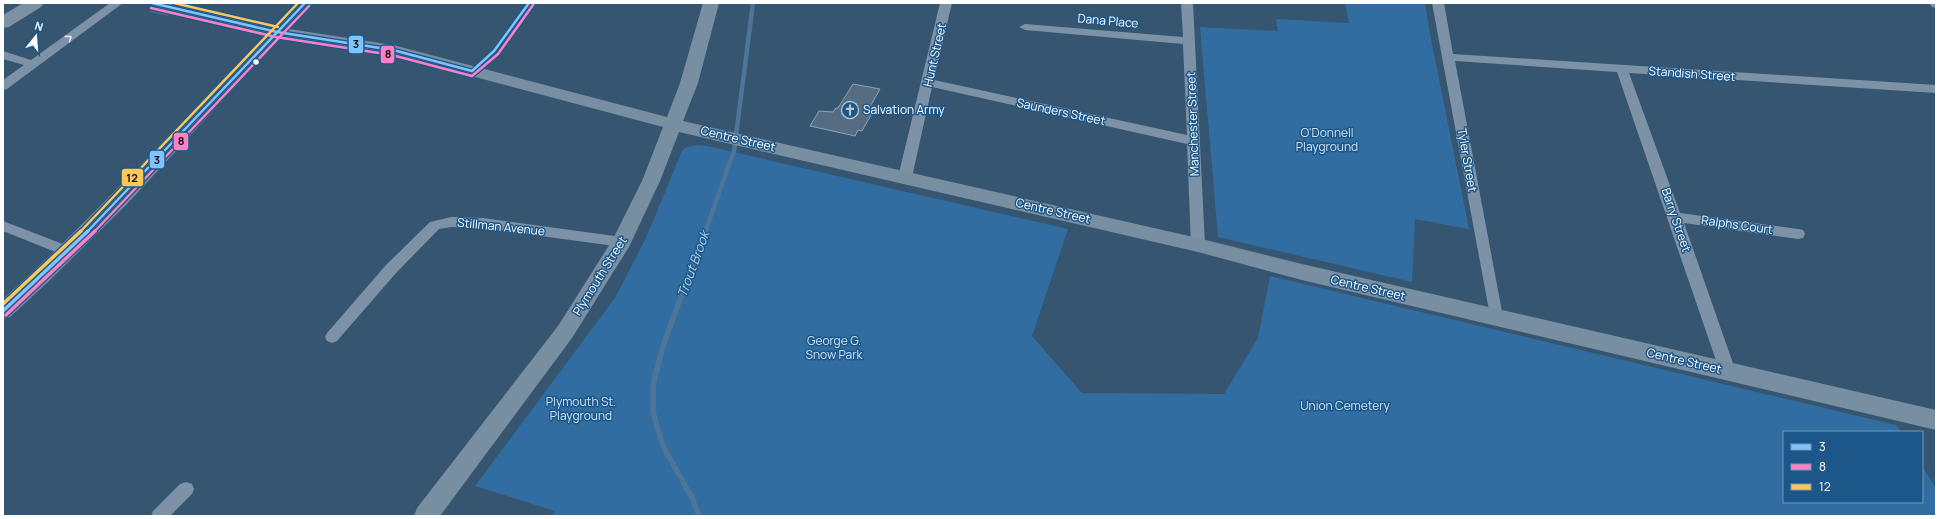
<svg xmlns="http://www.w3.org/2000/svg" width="1939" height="519" font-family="Manrope,sans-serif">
<rect width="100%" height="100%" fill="#365570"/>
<g fill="#316da0">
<polygon points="1345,3 1425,3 1430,34 1469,229 1415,219 1412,282 1218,237 1200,27 1278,31 1276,19 1349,23"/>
<polygon points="696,145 707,146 1068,229 1032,336 1082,393 1224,394 1258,338 1270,276 1896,425 1901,432 1784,432 1784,502 1922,502 1922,466 1936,488 1936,516 552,516 555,511 475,486 615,298 646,238 682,151 686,147"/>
</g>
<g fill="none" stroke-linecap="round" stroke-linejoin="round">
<polyline stroke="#4d7599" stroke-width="4.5" points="705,232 734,151 753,3"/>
<polyline stroke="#4d7599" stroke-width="5.5" points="699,516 692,498 663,446 653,412 653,385 663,346 705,231"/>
</g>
<polygon fill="#546d82" stroke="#91a3b3" points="853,84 880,89 866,114 871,115 862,131 858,130 855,136 810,126 819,111 833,112 836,108 838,108"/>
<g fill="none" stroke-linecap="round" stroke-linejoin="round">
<polyline stroke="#546e85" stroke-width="18" stroke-dasharray="18 8" stroke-linecap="butt" points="152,3 170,7"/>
<g fill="#7d92a6" fill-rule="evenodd">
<polygon points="110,3 123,3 7,89 3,90 3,80 24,65 3,59 3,51 31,60"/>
<polygon points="940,3 952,3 934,80 1187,135 1183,44 1025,30 1019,27 1025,24 1183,37 1181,3 1193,3 1205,245 1203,249 1198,250 1193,249 1191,245 1187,144 932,87 912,177 910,180 900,180 898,177"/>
<polygon points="1432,3 1444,3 1453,54 1936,85 1936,93 1629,73 1680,213 1798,229 1803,230 1805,234 1803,238 1798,239 1684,223 1736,372 1733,376 1728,378 1723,376 1720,372 1617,72 1455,61 1503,317 1501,321 1496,323 1491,321"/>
<polygon points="1929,3 1936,3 1936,8 1932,7"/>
<polygon points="451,217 483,218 622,237 627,238 629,242 627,246 622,247 483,228 451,227 439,229 396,273 337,341 332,343 327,341 325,337 327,333 386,265 430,222"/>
<polygon points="3,221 73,248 75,252 73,256 68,257 3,231"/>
<polygon points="186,482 192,484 194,489 192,494 170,516 151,516 153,511 180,484"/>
</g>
<path fill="#788ea1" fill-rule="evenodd" d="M173,3L274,26L296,3H313L289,29L393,45L667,117L680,83L703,3H719L698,83L683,121L1198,238L1302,264L1936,410V430L1302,280L1198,252L679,132L660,181L629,247L572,338L440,516H414L417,508L558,326L613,239L642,181L663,127L392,55L281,37L127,204L50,280L10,317L3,319V299C96,216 179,123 266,34L164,10L162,7L164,4Z"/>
<polygon fill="#7c91a3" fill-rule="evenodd" points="23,3 44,3 41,7 9,27 3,28 3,15"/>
<g stroke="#1d5789" stroke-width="5">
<g id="bus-1-far1">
<polyline points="152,3 277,32 393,50 472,71 494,51 529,3"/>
<polyline points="87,232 305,3"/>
</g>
</g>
<g stroke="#1d5789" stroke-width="6">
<polyline id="bus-1" points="3,311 88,231"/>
</g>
<g stroke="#1d5789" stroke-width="5">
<g id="bus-2-far1">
<polyline points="151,8 276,37 392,55 472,76 498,54 533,5"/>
<polyline points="94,232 309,6"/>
</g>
</g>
<g stroke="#1d5789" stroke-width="6">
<polyline id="bus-2" points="6,315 95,231"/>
</g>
<g stroke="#1d5789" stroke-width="5">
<g id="bus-3-far1">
<polyline points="174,3 278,27"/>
<polyline points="80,232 298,3"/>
</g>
</g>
<g stroke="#1d5789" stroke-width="6">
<polyline id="bus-3" points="3,304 81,231"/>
</g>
<use href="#bus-1-far1" stroke="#80c4ff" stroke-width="2.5"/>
<use href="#bus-1" stroke="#80c4ff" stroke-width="3.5"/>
<use href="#bus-2-far1" stroke="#ff80c5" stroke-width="2.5"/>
<use href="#bus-2" stroke="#ff80c5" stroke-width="3.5"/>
<use href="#bus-3-far1" stroke="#fdc75a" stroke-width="2.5"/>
<use href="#bus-3" stroke="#fdc75a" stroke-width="3.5"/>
</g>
<defs><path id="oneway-chevron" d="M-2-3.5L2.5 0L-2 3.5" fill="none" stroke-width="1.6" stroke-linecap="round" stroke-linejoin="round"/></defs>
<use stroke="#e5e9ed" href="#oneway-chevron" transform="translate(69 38) rotate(-36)"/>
<defs>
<g id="church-ring" transform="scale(0.9)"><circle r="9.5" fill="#1d5789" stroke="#b9c4cd" stroke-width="1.5"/><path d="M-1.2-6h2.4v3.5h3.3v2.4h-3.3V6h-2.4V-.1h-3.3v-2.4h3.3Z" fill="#b9c4cd"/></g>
</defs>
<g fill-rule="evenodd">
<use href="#church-ring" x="850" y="110"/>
</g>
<circle fill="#fff" stroke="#1d5789" stroke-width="1.5" cx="256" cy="62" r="3.5"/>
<g text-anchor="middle" stroke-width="3" stroke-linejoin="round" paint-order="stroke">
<g font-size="12" fill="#fff" stroke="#1d5789">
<text transform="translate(1108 21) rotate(5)" y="4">Dana Place</text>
<text transform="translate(935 55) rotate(-77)" y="4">Hunt Street</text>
<text transform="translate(1692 74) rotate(4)" y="4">Standish Street</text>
<text transform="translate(1061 112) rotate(12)" y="4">Saunders Street</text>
<text transform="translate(1193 124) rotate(-92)" y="4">Manchester Street</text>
<text transform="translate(738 139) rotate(13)" y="4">Centre Street</text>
<text transform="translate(1467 160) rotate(80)" y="4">Tyler Street</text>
<text transform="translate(1053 211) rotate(13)" y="4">Centre Street</text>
<text transform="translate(1676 220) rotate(71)" y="4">Barry Street</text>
<text transform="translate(1737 225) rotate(8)" y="4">Ralphs Court</text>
<text transform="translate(501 227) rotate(6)" y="4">Stillman Avenue</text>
<text transform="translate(600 276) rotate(-58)" y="4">Plymouth Street</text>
<text transform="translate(1368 288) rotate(13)" y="4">Centre Street</text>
<text transform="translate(1684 361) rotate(13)" y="4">Centre Street</text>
</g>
<g font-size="12" fill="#fff" stroke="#1d5789" text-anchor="start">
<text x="863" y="114">Salvation Army</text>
</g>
<g font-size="12" fill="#cce5f9" stroke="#1d5789">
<text x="1327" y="137">O'Donnell<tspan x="1327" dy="14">Playground</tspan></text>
<text x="834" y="345">George G.<tspan x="834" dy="14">Snow Park</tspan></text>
<text x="581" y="406">Plymouth St.<tspan x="581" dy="14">Playground</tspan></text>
<text x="1345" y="410">Union Cemetery</text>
</g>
<g font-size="13" font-style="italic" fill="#b2d6f3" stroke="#1d5789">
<text transform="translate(693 264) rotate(-70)" y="5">Trout Brook</text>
</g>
</g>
<g stroke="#1d5789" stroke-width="1.5">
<rect x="348" y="35" width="16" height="19" rx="4" fill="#80c4ff"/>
<rect x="380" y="45" width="15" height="19" rx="4" fill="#ff80c5"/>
<rect x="173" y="132" width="16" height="19" rx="4" fill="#ff80c5"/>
<rect x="149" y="150" width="16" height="19" rx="4" fill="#80c4ff"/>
<rect x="121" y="168" width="23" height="19" rx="4" fill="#fdc75a"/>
</g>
<g font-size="11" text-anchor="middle" font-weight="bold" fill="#111">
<text x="356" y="48">3</text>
<text x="388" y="58">8</text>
<text x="181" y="145">8</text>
<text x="157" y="164">3</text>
<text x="132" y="182">12</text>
</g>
<rect width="1939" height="519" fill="none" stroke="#ffffff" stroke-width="8"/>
<rect x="1783" y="431" width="140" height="72" fill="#1d5789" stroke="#779ab8"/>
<rect x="1791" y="444" width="20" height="6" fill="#80c4ff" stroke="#779ab8"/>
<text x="1819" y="451" font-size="12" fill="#ffffff">3</text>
<rect x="1791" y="464" width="20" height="6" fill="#ff80c5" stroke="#779ab8"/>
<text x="1819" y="471" font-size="12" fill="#ffffff">8</text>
<rect x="1791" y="484" width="20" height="6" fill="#fdc75a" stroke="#779ab8"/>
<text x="1819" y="491" font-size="12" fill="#ffffff">12</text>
<g transform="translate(36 36) rotate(17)" stroke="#1d5789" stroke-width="3" paint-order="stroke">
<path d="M0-3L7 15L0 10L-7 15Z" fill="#ffffff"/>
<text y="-6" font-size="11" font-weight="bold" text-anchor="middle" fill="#ffffff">N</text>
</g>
</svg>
